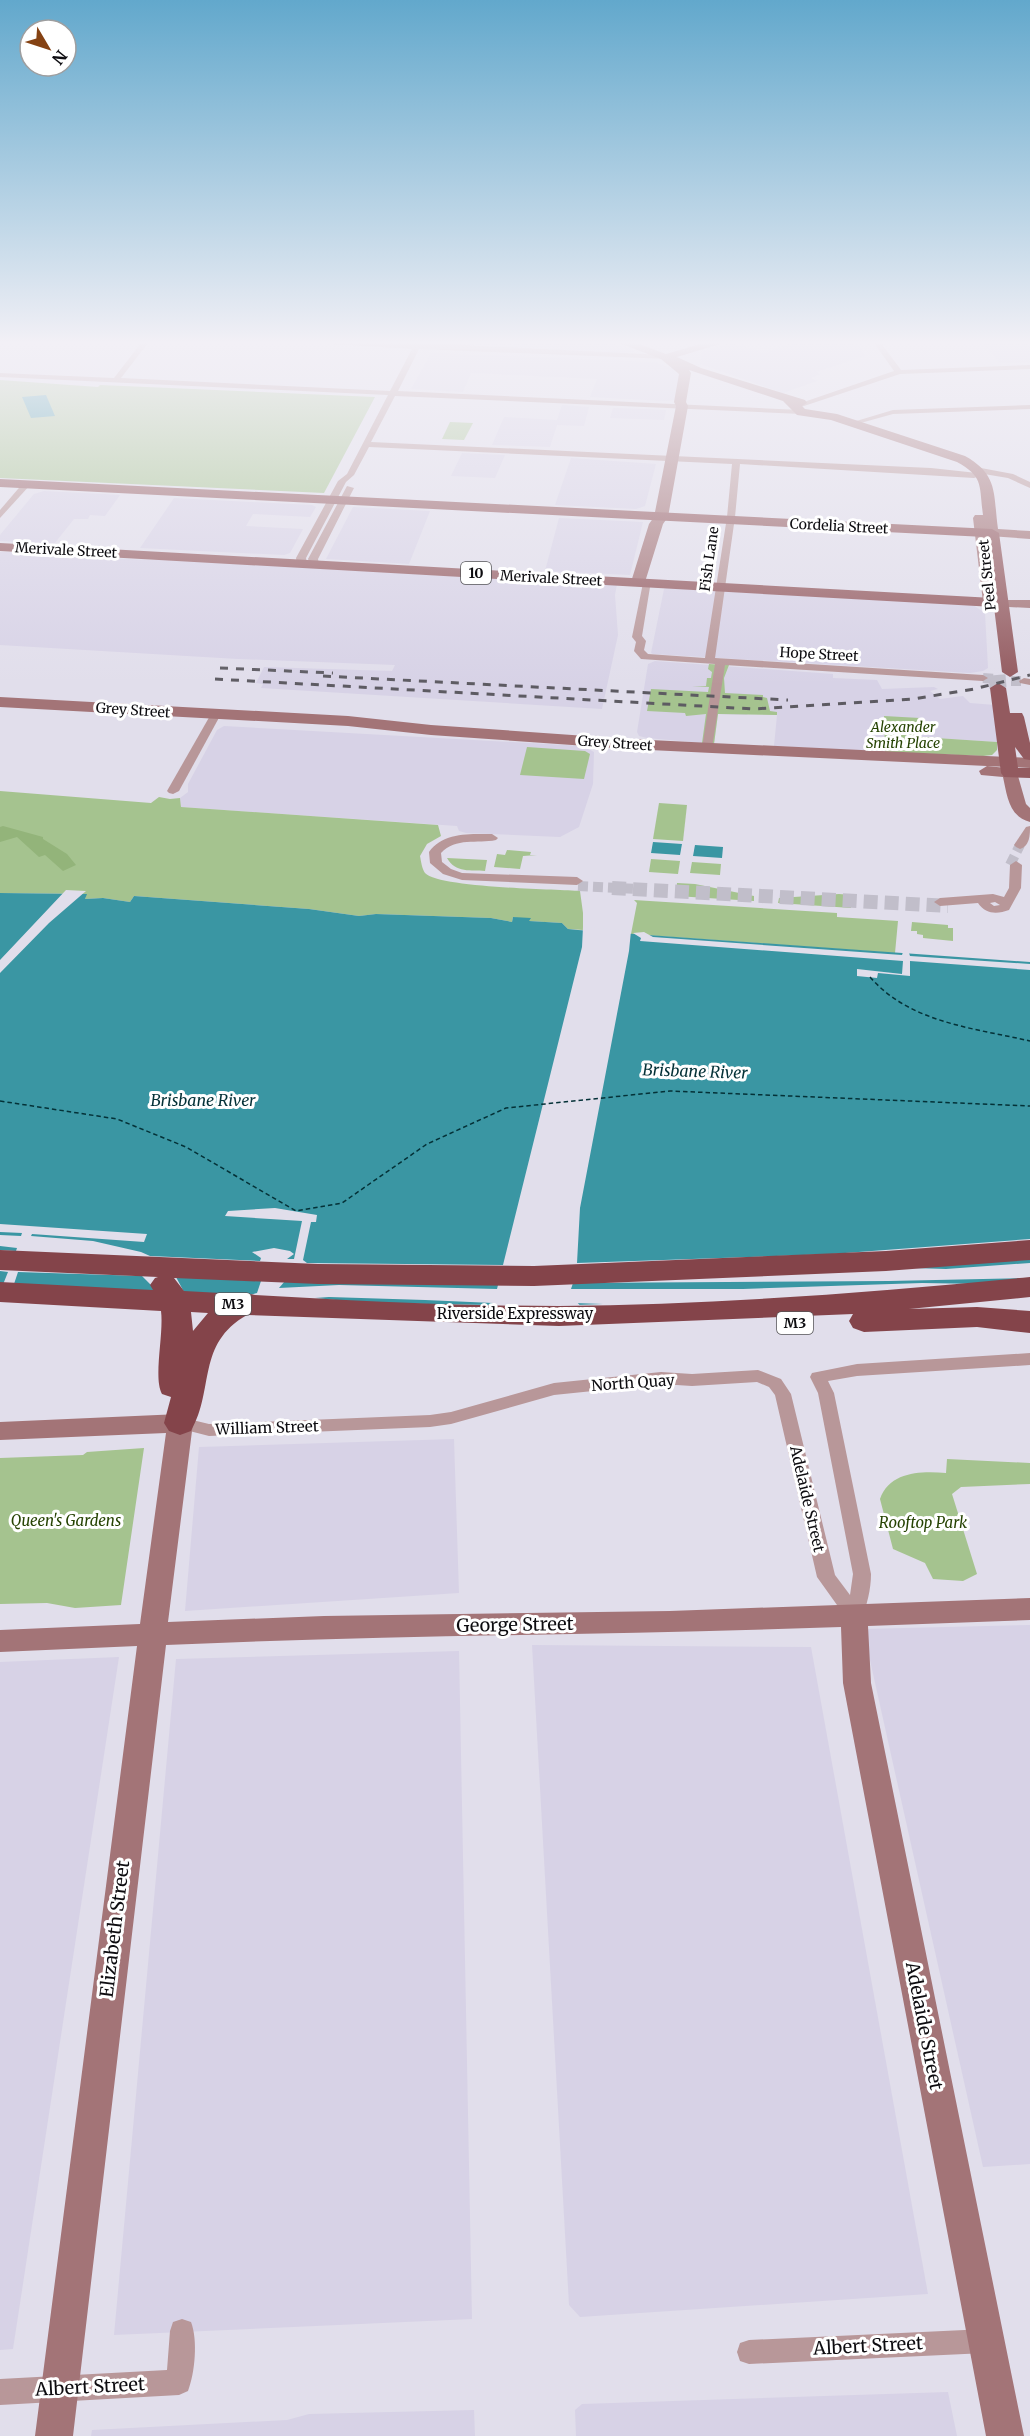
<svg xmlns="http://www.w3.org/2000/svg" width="1030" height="2436" font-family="Merriweather,serif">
<rect width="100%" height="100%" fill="#e1deeb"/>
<g fill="#d7d2e6">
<polygon points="437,343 612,343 634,351 631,353"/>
<polygon points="732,343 764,353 793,343 857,343 865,356 816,372 821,374 811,378 817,381 783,393 700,364 702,352"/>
<polygon points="982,343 1030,343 1030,362 1000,363"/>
<polygon points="431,353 655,362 678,371 680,375 675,400 665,401 590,397 597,379 471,373 463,392 411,389"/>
<polygon points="562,405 589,407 584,426 557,425 550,447 492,445 504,417 557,420"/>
<polygon points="613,408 645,409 666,410 664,420 610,418"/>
<polygon points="462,453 505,455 495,478 451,476"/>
<polygon points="571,458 656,464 645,506 636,509 555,505"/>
<polygon points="44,491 104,494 120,495 105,516 90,515 88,519 74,519 54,544 0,541 0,535 34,494"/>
<polygon points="174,498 312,505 316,507 310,517 253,514 246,526 303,529 290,553 284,555 140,548"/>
<polygon points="353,507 430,511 409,564 326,559"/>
<polygon points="559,518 643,522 630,575 545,571"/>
<polygon points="0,552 46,552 69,556 151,560 176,559 481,578 617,584 615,595 618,635 602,709 261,688 263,684 256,683 264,667 392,671 395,665 238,659 0,645"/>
<polygon points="666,588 973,605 985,613 988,668 983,671 970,673 653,654 651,653 664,589"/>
<polygon points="655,661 833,674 833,678 877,680 882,689 934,687 938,689 930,691 940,699 963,696 970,703 995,705 997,742 921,737 884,716 885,752 774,746 777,715 748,713 747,715 718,714 714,744 647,738 639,736 637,732 648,664"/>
<polygon points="224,726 583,746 594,752 593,784 579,827 560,837 466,833 459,831 457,826 181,807 180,798 188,792 188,784 217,730"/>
<polygon points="454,1439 459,1593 185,1611 199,1447"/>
<polygon points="1030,1625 1030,2164 983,2167 863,1629"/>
<polygon points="532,1645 811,1647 928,2294 580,2317 569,2305"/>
<polygon points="459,1651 472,2319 114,2335 176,1659"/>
<polygon points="119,1657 13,2349 0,2350 0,1662"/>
<polygon points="948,2392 957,2436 576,2436 575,2410 582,2404"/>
<polygon points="474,2410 475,2436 91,2436 92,2430 287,2420 309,2414"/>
</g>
<g fill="#a5c38f">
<polygon points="0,380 98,387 100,385 375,397 324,493 0,478"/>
<polygon points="450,422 473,423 464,440 442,439"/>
<polygon points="709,664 729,665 724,678 725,693 763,695 763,697 767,698 770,711 777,712 777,715 718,714 714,744 702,743 706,714 686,716 685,713 647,711 651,689 708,692 709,687 692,686 706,686 707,678 711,678 712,672 708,669"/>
<polygon points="884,716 920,718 921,737 997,742 997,750 992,755 983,756 885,752"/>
<polygon points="527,747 585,751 590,754 584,779 520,775"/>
<path d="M0,791L151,803L159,797L170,799L180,798L181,807L438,825L441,836L427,844L420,856C421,861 422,869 425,873C439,888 554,889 580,891L583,913V930L568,929L562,923L528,921L513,917L512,922L491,918L376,914L359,916L309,909L134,896L130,902L103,898L85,899L86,894L0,893Z"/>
<polygon points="659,803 687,805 683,841 653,839"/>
<polygon points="507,850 531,852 530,855 537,855 523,856 520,869 494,867 497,854 505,855"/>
<path d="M447,858L487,860L485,871C472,870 455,873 447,858Z"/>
<polygon points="651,859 680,861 678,874 649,872"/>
<polygon points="692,862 721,864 720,875 690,873"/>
<polygon points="677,883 695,884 754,896 754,901 676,896"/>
<polygon points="839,894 851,895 851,908 778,903 779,898"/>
<polygon points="634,900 837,913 837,917 898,921 895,953 631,934 637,903"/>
<polygon points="912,922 948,925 948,928 953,928 953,941 923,938 923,935 917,934 917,931 911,931"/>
<polygon points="144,1448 121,1605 75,1608 47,1603 0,1604 0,1458 83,1455 87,1452"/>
<path d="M947,1459L1030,1463V1484L961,1487L952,1494L977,1574L963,1581L933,1579L925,1563L893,1549L880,1499C890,1471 922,1471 946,1473Z"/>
</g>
<polygon fill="#93b47a" points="3,826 43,837 43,839 67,854 76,865 63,871 45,855 39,857 17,837 0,842 0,827"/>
<g fill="#3a96a3">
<polygon points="46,395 55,416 31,418 22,397"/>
<polygon points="653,842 682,844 680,855 651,853"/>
<polygon points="695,845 723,847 722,858 693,856"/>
<polygon points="0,893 87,894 85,899 103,898 130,902 134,896 309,909 359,916 376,914 491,918 512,922 513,917 531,918 529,921 562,923 568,929 578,930 1030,962 1030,1291 583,1309 570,1294 475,1311 0,1289"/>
</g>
<g fill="#e1deeb" fill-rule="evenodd">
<polygon points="66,890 86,891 49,923 0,973 0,960"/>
<path d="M583,927L631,931L629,951L580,1208L577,1263L832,1254L1030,1239V1258L913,1268L946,1269L1030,1263V1278L889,1281L573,1283L571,1289H743L922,1283L983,1284L1030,1294L580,1312L575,1305L603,1304L573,1303L569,1298L475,1314L0,1292L8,1272L0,1271V1250L16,1251L17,1248L0,1246V1235L21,1236L22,1233L0,1232V1224L147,1234L144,1242L32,1234L31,1236L93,1241L141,1252L150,1256L260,1261L261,1258L252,1252L274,1248L290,1251L294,1254L287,1259H294L302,1221L225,1216L228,1211L275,1208L317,1215L316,1222H311L303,1260L307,1263L503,1265L582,947ZM18,1272L142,1276L157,1291L14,1284ZM176,1277L261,1281L257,1293L250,1295L184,1292ZM285,1281L458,1285H498L497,1289L339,1285L279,1288ZM329,1297L425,1300L493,1303L492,1305L367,1303L315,1298Z"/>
<polygon points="644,932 653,937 902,955 903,952 909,953 910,956 1030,964 1030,970 910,961 910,976 878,973 877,978 857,976 857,969 902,974 903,961 640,941 641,938 633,933"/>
</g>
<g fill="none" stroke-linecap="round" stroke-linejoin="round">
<g stroke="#043137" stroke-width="1.5" stroke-dasharray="4.5 3" stroke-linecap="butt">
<path d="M870,977C910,1023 974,1028 1030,1041"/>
<polyline points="0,1101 117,1119 186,1147 296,1211 342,1203 427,1144 506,1108 670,1091 1030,1106"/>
</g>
<g stroke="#c1beca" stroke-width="10" stroke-dasharray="10 5" stroke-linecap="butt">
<polyline points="983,678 997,679"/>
<polyline points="1011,681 1024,681"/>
<polyline points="1010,865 1020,845"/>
<polyline points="578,886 640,889"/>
</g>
<polyline stroke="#c1beca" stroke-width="14" stroke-dasharray="14 7" stroke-linecap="butt" points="612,888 948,906"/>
<polyline stroke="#c1beca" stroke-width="17" stroke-dasharray="17 8" stroke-linecap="butt" points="997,675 998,688"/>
<g fill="#b89799" fill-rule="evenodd">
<polygon points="141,343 148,343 121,378 390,391 412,349 316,343 422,343 665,355 668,355 668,359 419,349 398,391 801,410 805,412 801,414 395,396 371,442 931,468 977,473 977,477 974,478 740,464 735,517 715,658 983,675 988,678 983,681 725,665 712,748 707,751 703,750 702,748 715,664 641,659 634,651 636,642 632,637 643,583 651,581 642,636 646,641 644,650 648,654 705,658 727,517 732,464 369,447 354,475 346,482 306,558 307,564 302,567 297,564 296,558 338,481 347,474 388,395 0,377 0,373 114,378"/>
<polygon points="874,343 881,343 901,370 1030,365 1030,369 900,374 801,407 801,403 894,371"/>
<polygon points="1030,405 1030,409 893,414 857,424 853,422 893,410"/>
<polygon points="981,468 1013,474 1030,482 1030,488 1008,478 978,473 978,469"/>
<polygon points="24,482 31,484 0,518 0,510"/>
<polygon points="347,486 354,488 318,559 319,564 311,566 308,559"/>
<polygon points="1024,678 1030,679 1030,685 1020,683 1019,681"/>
<polygon points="216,711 221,714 179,791 173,794 169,793 167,791 211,714"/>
<path d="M1030,826C1030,834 1030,846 1020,849L1016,847L1014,845L1026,827Z"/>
<path d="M492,834L498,838L496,840C477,844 456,837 441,853L442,862L451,869L462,873L577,877L583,881L577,885L462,880L443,874L430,863L429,852C443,832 470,834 492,834Z"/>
<path d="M1016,861L1022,865L1021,888L1009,910C998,914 986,915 978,903L940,906L934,902L940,898L993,894L1004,897L1009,888L1010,865ZM995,902L1000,905L994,906L990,903Z"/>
<path d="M1030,1353V1365L857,1376L828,1381L834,1393L871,1574C871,1589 867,1606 861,1619L854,1621L847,1619L817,1577L775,1395L769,1387L757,1382L692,1386L661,1384L554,1395L451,1424L430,1427L209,1436L174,1427L172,1423L174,1419L180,1417L209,1424L430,1415L451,1412L554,1383L661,1372L692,1374L758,1370L781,1379L791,1394L835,1575L850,1595L853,1574L818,1393L810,1377L812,1373L857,1364Z"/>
<path d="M182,2319L191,2322C198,2340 195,2373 188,2391L179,2395L0,2405V2379L167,2370L170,2331L173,2322Z"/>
<polygon points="986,2329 995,2332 998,2341 995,2350 986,2353 749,2364 740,2361 737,2352 740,2343 749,2340"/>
</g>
<g fill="#a37477" fill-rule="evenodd">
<path d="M619,343H636L666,354L704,343H723L677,357L701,368L805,400L807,403L802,406L805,409L837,414L965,456C999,475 993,494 998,529L1030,531V539L989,536L997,600H1030V608L990,606L983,602L973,518L975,515H983C979,485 984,477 957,462L831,420L797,415L783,401L689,370L691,373L686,402L688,406L668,517L663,524L645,582L638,586L633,585L631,582L649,524L654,517L676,406L674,402L679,374L661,359Z"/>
<polygon points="0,697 348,716 431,725 629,739 1030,758 1030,768 629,749 431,735 348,726 0,707"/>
<path d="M987,766L1016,769L1026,804L1030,808V822C1009,817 1007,795 1003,777L981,775L979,771Z"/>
<path d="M180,1414L189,1416L193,1423L168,1622L324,1616L670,1611L1030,1598V1620L868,1626L871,1683L1024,2436H986L843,1683L841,1627C616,1635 391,1635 166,1645L73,2436H35L137,1646L0,1652V1630L140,1624L166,1433L0,1440V1422Z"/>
</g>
<g fill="#935a5f" fill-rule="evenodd">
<polygon points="0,479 992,529 999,533 1018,672 1010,677 1002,672 994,607 0,551 0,543 993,598 985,537 0,487"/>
<polygon points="998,683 1006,688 1010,713 1022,713 1024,717 1030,743 1030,760 1024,759 1015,747 1018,768 1030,768 1030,778 1004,777 1001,773 990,688"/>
</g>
<path fill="#84444a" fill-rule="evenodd" d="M1030,1240V1260L886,1271L534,1286L318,1284L174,1278L184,1291L240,1294L246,1293L255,1295C356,1301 458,1306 559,1306C716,1305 874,1292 1030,1277V1297L909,1309L977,1307L1030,1311V1333L977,1327L864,1332L853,1328L849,1321L853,1314L559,1326L247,1315C196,1344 215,1389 191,1431L180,1435L169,1431L164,1423L171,1397L162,1394C153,1378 164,1334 161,1311L0,1302V1282L153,1290L150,1285L155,1278L158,1277L0,1270V1250L318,1264L534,1266L886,1251ZM191,1312L208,1313L193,1331Z"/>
<g stroke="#5d5b62" stroke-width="3" stroke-dasharray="8 8" stroke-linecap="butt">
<polyline points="220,668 333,673"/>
<polyline points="323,676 788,700"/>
<polyline points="215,679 754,709 913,699 974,689 1030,675"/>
</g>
</g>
<linearGradient id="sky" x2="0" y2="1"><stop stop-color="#62a8cc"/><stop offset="0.5" stop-color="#f2f0f6"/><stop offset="1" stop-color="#f2f0f6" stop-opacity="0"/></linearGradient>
<rect width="1030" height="685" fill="url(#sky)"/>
<g text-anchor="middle" stroke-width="6" stroke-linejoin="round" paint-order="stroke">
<g font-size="14" fill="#0d0c10" stroke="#fff">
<text transform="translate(839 526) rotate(3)" y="5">Cordelia Street</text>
<text transform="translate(66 550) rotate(3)" y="5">Merivale Street</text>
<text transform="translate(709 559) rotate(-82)" y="5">Fish Lane</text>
<text transform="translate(987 575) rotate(-96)" y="5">Peel Street</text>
<text transform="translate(551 578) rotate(3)" y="5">Merivale Street</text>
<text transform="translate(819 654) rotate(3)" y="5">Hope Street</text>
<text transform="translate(133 710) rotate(4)" y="5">Grey Street</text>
<text transform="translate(615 743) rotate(4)" y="5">Grey Street</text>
</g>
<g fill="#fff" stroke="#565558" stroke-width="1.5">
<rect x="461" y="562" width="30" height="22" rx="4.5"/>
<rect x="215" y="1293" width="36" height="22" rx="4.5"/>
<rect x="777" y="1312" width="36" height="22" rx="4.5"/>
</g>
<g font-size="14" font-weight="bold" fill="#0d0c10">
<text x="476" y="578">10</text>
<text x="233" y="1309">M3</text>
<text x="795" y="1328">M3</text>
</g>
<g font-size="14" font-style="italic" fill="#264303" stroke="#fff">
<text x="903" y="732">Alexander<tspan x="903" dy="16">Smith Place</tspan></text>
</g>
<g font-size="15" fill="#0d0c10" stroke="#fff">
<text x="515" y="1319">Riverside Expressway</text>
<text transform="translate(633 1383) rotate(-4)" y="5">North Quay</text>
<text transform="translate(267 1428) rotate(-2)" y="5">William Street</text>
<text transform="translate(807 1499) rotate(77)" y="5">Adelaide Street</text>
</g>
<g font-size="15" font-style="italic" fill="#264303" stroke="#fff">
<text x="66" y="1526">Queen's Gardens</text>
<text x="923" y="1528">Rooftop Park</text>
</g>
<g font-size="16" font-style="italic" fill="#043137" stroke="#fff">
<text transform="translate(695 1071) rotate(2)" y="6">Brisbane River</text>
<text x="203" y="1106">Brisbane River</text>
</g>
<g font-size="18" fill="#0d0c10" stroke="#fff">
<text transform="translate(515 1625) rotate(-1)" y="6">George Street</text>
<text transform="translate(115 1929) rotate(-83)" y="6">Elizabeth Street</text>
<text transform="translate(924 2026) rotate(79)" y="6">Adelaide Street</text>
<text transform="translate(868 2346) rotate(-3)" y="6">Albert Street</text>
<text transform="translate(90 2387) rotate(-3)" y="6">Albert Street</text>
</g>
</g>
<g transform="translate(48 48) rotate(129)"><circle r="28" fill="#ffffff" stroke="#9e9e9f" stroke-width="1.5"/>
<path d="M0-4.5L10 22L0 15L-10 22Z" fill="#854213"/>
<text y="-9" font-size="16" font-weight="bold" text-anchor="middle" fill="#0d0c10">N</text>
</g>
</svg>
